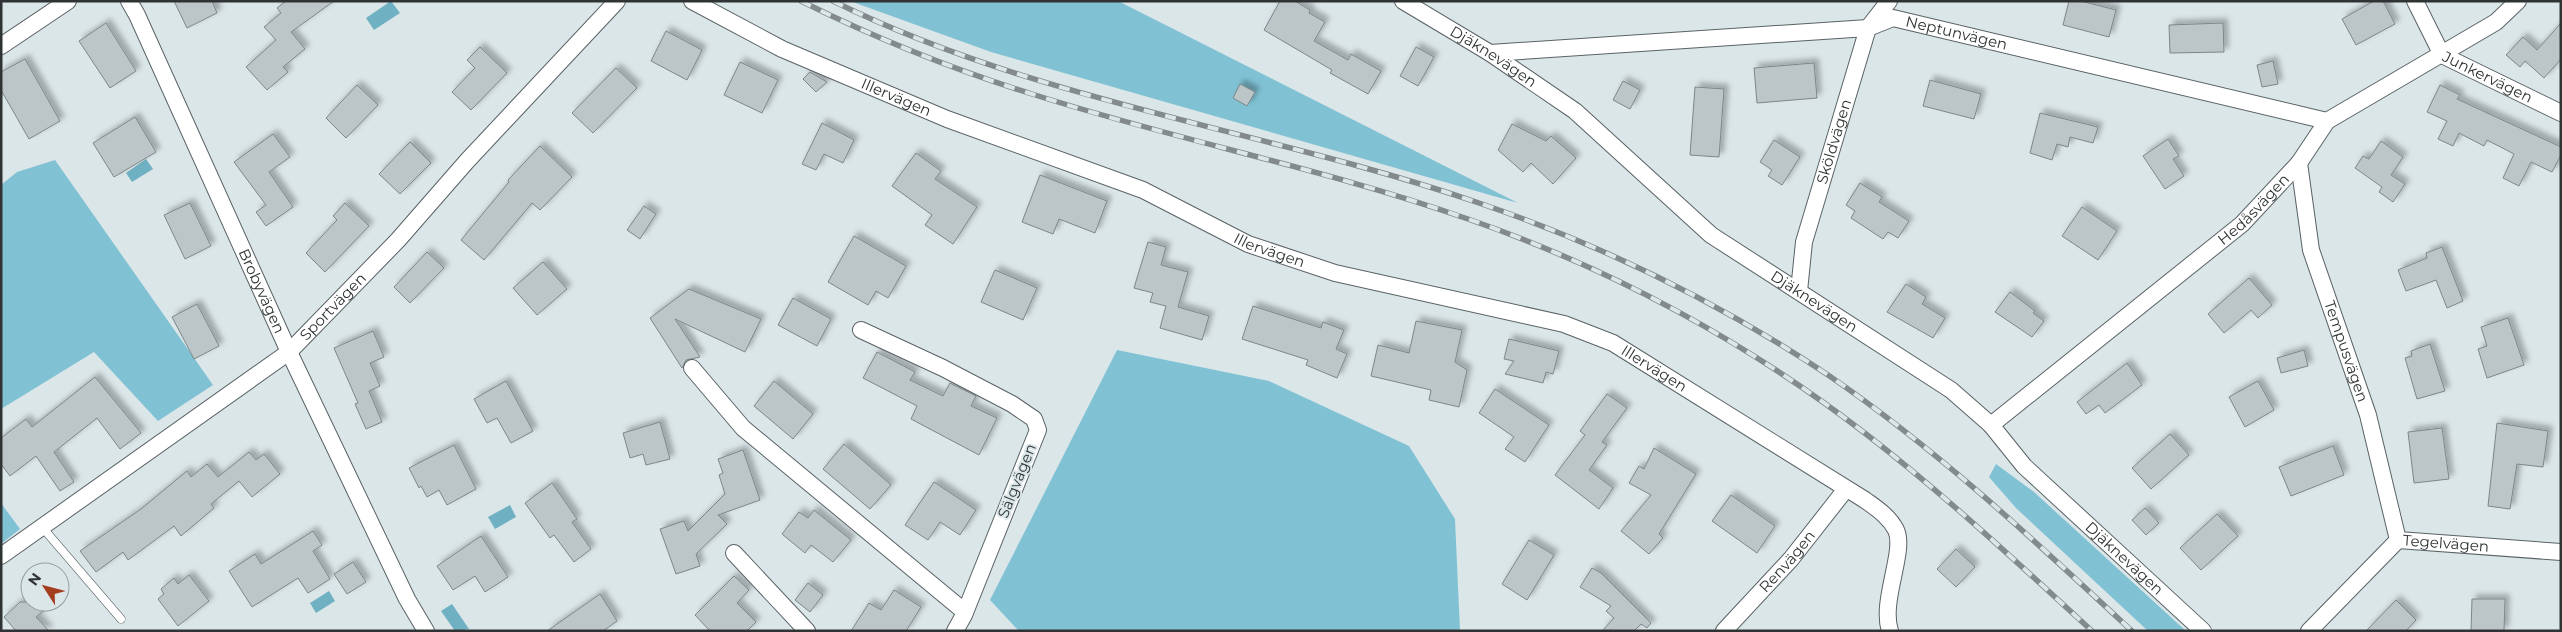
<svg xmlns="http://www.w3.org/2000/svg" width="2562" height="632" font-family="Montserrat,sans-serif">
<defs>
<filter id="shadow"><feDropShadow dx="4.5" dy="-4.5" stdDeviation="2.5" flood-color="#0004"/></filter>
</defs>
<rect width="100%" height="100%" fill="#dbe6e9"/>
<g fill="#80c2d4">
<polygon points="850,1 1118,1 1518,203 991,52"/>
<polygon points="55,160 213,385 158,421 94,352 1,409 1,185 17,172"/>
<polygon points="1117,350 1269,381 1409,446 1455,519 1460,631 1019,631 990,600"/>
<polygon points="1996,464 2034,492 2186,631 2148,631 2016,508 1989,477"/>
<polygon points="1,503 20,529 1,544"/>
</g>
<g fill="#6fb1c3">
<polygon points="391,1 400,13 374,30 366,18"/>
<polygon points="146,159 153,169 132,182 126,173"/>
<polygon points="510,505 516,517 495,529 488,517"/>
<polygon points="329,591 335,601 316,613 310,603"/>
<polygon points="452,604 469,629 455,631 441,611"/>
</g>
<g fill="#bcc6c9" stroke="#7d8689" filter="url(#shadow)">
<polygon points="174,1 212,1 217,13 187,28"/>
<polygon points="286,1 334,1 291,32 305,49 283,67 288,72 267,90 246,67 276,40 264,27 281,13 277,8"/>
<polygon points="1280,1 1295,1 1310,10 1309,13 1325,22 1314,41 1348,60 1351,54 1381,71 1368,94 1330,73 1332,70 1264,30"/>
<polygon points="2069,1 2081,1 2116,10 2109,37 2063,25"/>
<polygon points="2374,1 2383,1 2395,24 2356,45 2342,19"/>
<polygon points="106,23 136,71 110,88 79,41"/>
<polygon points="2223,23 2224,52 2170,53 2169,25"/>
<polygon points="2561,23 2561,59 2544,78 2525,61 2520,67 2506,55 2523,37 2537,50"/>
<polygon points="666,31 702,50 687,80 651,61"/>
<polygon points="480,47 507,73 471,110 452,92 475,68 467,60"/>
<polygon points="1416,47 1434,57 1418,86 1400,76"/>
<polygon points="25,59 60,121 29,139 1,90 1,72"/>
<polygon points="2273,61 2278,84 2262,87 2257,65"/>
<polygon points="740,62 778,80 762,113 724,95"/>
<polygon points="1814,63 1817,98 1757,103 1754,68"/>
<polygon points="616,68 637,88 593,133 572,113"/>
<polygon points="810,72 827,82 816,92 803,79"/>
<polygon points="1930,80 1981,94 1974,119 1923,106"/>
<polygon points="1623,81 1640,90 1630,109 1613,100"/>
<polygon points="1240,84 1255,92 1247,106 1233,98"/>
<polygon points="357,85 378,105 346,138 326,118"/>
<polygon points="2440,85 2460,95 2457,99 2561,147 2561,155 2552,172 2531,162 2519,186 2503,178 2514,154 2487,140 2484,146 2459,133 2453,146 2438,139 2447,121 2427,112"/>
<polygon points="1695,87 1724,89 1719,157 1690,155"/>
<polygon points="2040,113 2098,127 2093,143 2070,137 2068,147 2057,144 2052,160 2030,153"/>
<polygon points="135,117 156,152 114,177 93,143"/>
<polygon points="822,123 854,140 843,163 824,154 816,170 802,164"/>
<polygon points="1512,124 1546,141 1551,136 1576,158 1553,184 1531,163 1523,172 1498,150"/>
<polygon points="273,134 290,157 269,172 293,207 266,226 256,212 266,205 234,162"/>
<polygon points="2168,139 2179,156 2173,159 2184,176 2165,189 2143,156"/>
<polygon points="1774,140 1800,157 1782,185 1768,176 1772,170 1760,162"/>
<polygon points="2381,141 2403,157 2391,175 2405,184 2393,202 2379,192 2382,187 2355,168 2363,156 2369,159"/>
<polygon points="410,142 431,163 400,194 379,174"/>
<polygon points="540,146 572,177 540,210 532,203 484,260 461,240 509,182 508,180"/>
<polygon points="916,153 941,171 935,179 977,207 953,244 925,225 932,215 892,186"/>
<polygon points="1040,175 1107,201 1095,233 1059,219 1053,234 1022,222"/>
<polygon points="1860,183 1882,197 1879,202 1909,221 1898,238 1888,232 1883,239 1851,218 1855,211 1846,205"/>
<polygon points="190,203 211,246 185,259 164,215"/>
<polygon points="345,203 369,226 325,272 306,253 337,220 333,216"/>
<polygon points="644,206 656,214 640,239 627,230"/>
<polygon points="2082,207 2117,231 2098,260 2062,236"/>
<polygon points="854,236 906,266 888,298 876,291 868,305 828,282"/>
<polygon points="1148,242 1166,247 1161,265 1188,272 1178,307 1209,316 1202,340 1160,328 1166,306 1150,302 1153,293 1134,288"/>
<polygon points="2442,247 2463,301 2447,308 2436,280 2406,291 2398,270 2427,258 2426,253"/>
<polygon points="427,252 444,268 410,303 394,287"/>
<polygon points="543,262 567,289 537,315 513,288"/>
<polygon points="995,270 1037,288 1023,320 981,302"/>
<polygon points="2249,278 2272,305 2258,318 2251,310 2224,333 2208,314"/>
<polygon points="1906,284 1926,297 1922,304 1945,318 1933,338 1887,312"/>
<polygon points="689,289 761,319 745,352 675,319 700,357 686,360 682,368 650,318"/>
<polygon points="2010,292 2035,311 2033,313 2044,321 2032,337 1995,312"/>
<polygon points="793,298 831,319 817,346 778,325"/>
<polygon points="197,304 219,346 194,359 172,317"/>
<polygon points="1253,306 1321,328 1323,322 1344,330 1336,349 1347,354 1337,378 1306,365 1308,360 1242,339"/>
<polygon points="2508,318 2524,365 2487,378 2478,349 2487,346 2481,327"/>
<polygon points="1416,321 1462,330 1455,362 1467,370 1459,407 1429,400 1431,390 1371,376 1378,345 1409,353"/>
<polygon points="373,331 384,357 370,363 380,386 369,391 382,422 366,429 355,404 358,403 334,348"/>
<polygon points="1509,339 1559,351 1553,374 1546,372 1543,383 1505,374 1514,361 1504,359"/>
<polygon points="2430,344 2445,391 2417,399 2405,358 2412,356 2411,351"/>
<polygon points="2304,350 2308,366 2281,373 2277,358"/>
<polygon points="877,352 915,372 910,380 943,396 950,383 976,396 971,406 997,418 979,455 911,419 917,406 863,378"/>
<polygon points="2127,363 2142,385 2105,413 2099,405 2086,414 2077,402"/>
<polygon points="95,377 141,433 120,449 97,418 54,452 74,482 60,491 36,456 10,476 1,464 1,438 26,419 32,427"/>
<polygon points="506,381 533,431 511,443 497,418 487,423 474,399"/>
<polygon points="774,381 813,414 793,439 754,406"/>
<polygon points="2258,381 2274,410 2245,427 2229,397"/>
<polygon points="1495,389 1549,425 1525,462 1505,449 1514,437 1479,413"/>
<polygon points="1607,394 1627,408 1602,442 1607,445 1589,470 1613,488 1599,509 1555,475 1585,435 1580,431"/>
<polygon points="660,422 670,459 646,465 643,454 630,458 623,433"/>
<polygon points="2497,423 2548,431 2543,467 2517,464 2510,509 2488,506"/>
<polygon points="2442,428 2449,479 2414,483 2408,432"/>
<polygon points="2170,434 2189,455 2151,489 2132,468"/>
<polygon points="844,444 891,485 870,509 823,469"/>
<polygon points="454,445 476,489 447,505 439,490 427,497 421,486 419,488 409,468"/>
<polygon points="2333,446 2344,475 2291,496 2279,467"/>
<polygon points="1654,448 1696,474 1659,534 1663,538 1649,554 1621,531 1651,495 1629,483 1639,466 1644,469"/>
<polygon points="743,450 760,500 718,515 727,524 696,554 700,566 676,574 660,529 684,521 688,531 725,494 719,475 723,473 718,459"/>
<polygon points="249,452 256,460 264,454 280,474 252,497 239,481 211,504 214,508 181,536 174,526 128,560 123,552 96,572 80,551 141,509 187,471 191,477 207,464 218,477"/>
<polygon points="934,482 976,510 960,535 940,522 928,540 905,525"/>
<polygon points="552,483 577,519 572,522 591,549 574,562 554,535 550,538 525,503"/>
<polygon points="1731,495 1775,526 1757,553 1712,521"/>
<polygon points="2145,508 2159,523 2146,535 2132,520"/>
<polygon points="814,510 851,540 833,562 811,545 805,553 782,534 799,512 808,518"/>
<polygon points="2217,514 2238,536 2201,570 2180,548"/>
<polygon points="313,531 322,545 313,551 330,579 308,593 298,578 252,607 229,571 255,554 261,564"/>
<polygon points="481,536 508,577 485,592 475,576 453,590 437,566"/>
<polygon points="1529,540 1554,555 1527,600 1502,584"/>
<polygon points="1956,549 1975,567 1956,587 1937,569"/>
<polygon points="353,562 366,582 347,594 334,574"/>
<polygon points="1592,568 1601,573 1651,623 1647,628 1641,624 1634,631 1602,631 1614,618 1606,611 1611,606 1580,587"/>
<polygon points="189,575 209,601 178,626 158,599 164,594 161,589 174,578 178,584"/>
<polygon points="734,576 749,590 737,603 756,622 747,631 710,631 695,615"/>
<polygon points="808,583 823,595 810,612 795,600"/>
<polygon points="894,590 921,607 906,631 851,631 869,603 881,610"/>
<polygon points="600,594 617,621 603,631 547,631"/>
<polygon points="2472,599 2505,599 2504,631 2471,631"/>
<polygon points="2396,600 2416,620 2406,631 2366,631"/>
<polygon points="20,602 54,602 36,617 49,631 16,631 4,617"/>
</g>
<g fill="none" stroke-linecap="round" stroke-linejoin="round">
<g stroke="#596265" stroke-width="9">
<polyline id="lane" points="42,527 121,619"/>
</g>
<g stroke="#596265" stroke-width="18">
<g id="street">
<path id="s1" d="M129,1L137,15L289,352L407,599L426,631"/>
<path id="s2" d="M692,1L782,49L947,119L1143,190L1248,244L1335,273L1564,324L1613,343L1865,500C1876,508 1889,516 1896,530C1906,551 1880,601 1890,631"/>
<path id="s3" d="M1403,1L1490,53L1575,111L1711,235L1951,390L1991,425L2024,466L2203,631"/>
<path id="s4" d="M2415,1L2442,55L2561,113"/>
<polyline points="1,46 68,1"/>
<path id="s5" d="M1490,53L1868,28L1893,18L2327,121"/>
<path id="s6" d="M2299,163L2311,250L2368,415L2398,540"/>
<path id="s7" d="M1799,291L1804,242L1868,28L1889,1"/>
<polyline points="861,330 943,368 1012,404 1034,419 1038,430 964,615 955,631"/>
<polyline points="692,368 743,428 965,612"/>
<path id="s8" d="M1991,425L2242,224L2299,163L2327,121L2496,22L2518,1"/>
<path id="s9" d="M2398,540L2561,552"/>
<polyline points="734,553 807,631"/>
<path id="s10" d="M1,556L289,352L398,240L467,161L617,1"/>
<path id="s11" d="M1724,631L1791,559L1846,489"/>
<polyline points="2309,631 2398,540"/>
</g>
</g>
<use href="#lane" stroke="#fff" stroke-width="8"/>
<use href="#street" stroke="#fff" stroke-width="16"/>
<g stroke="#828a8c" stroke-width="5.5">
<g id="rail">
<path d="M801,1C875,38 952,69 1032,94C1176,140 1325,169 1468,219C1610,268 1747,342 1866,434C1945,495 2018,563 2092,631"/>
<path d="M833,1C1037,102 1266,130 1479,203C1602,245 1720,303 1828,375C1938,450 2035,541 2132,631"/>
</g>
</g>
<use href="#rail" stroke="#dbe6e9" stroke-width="4" stroke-dasharray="11" stroke-linecap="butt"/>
</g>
<g text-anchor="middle" stroke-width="4" stroke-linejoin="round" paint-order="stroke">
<g font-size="15" fill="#2f3334" stroke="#dbe6e9">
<text dy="5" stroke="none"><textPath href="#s5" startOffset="471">Neptunvägen</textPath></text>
<text dy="5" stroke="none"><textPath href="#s3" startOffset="106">Djäknevägen</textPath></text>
<text dy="5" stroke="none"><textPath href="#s4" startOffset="111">Junkervägen</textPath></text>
<text dy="5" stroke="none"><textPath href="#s2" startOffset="226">Illervägen</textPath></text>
<text dy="5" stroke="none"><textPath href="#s7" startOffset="154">Sköldvägen</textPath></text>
<text dy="5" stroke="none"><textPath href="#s8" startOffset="340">Hedåsvägen</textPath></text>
<text dy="5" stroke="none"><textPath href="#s2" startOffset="630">Illervägen</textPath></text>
<text dy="5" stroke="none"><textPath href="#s1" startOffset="319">Brobyvägen</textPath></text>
<text dy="5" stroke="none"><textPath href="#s3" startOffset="511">Djäknevägen</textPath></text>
<text dy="5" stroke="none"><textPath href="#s10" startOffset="416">Sportvägen</textPath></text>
<text dy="5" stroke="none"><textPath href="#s6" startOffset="195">Tempusvägen</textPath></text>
<text dy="5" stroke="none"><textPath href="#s2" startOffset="1035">Illervägen</textPath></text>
<text transform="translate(1017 481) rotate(-68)" y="5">Sälgvägen</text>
<text dy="5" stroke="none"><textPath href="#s9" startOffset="48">Tegelvägen</textPath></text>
<text dy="5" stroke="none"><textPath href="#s3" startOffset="916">Djäknevägen</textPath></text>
<text dy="5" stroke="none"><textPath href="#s11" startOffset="94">Renvägen</textPath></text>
</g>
</g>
<rect width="2562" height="632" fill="none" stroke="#2f3334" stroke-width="5"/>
<g transform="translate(45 587) rotate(306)"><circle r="24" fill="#dbe6e9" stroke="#969ea1"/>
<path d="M0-4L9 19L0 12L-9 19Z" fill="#a53d1f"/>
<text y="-8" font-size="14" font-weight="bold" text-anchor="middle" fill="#2f3334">N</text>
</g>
</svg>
